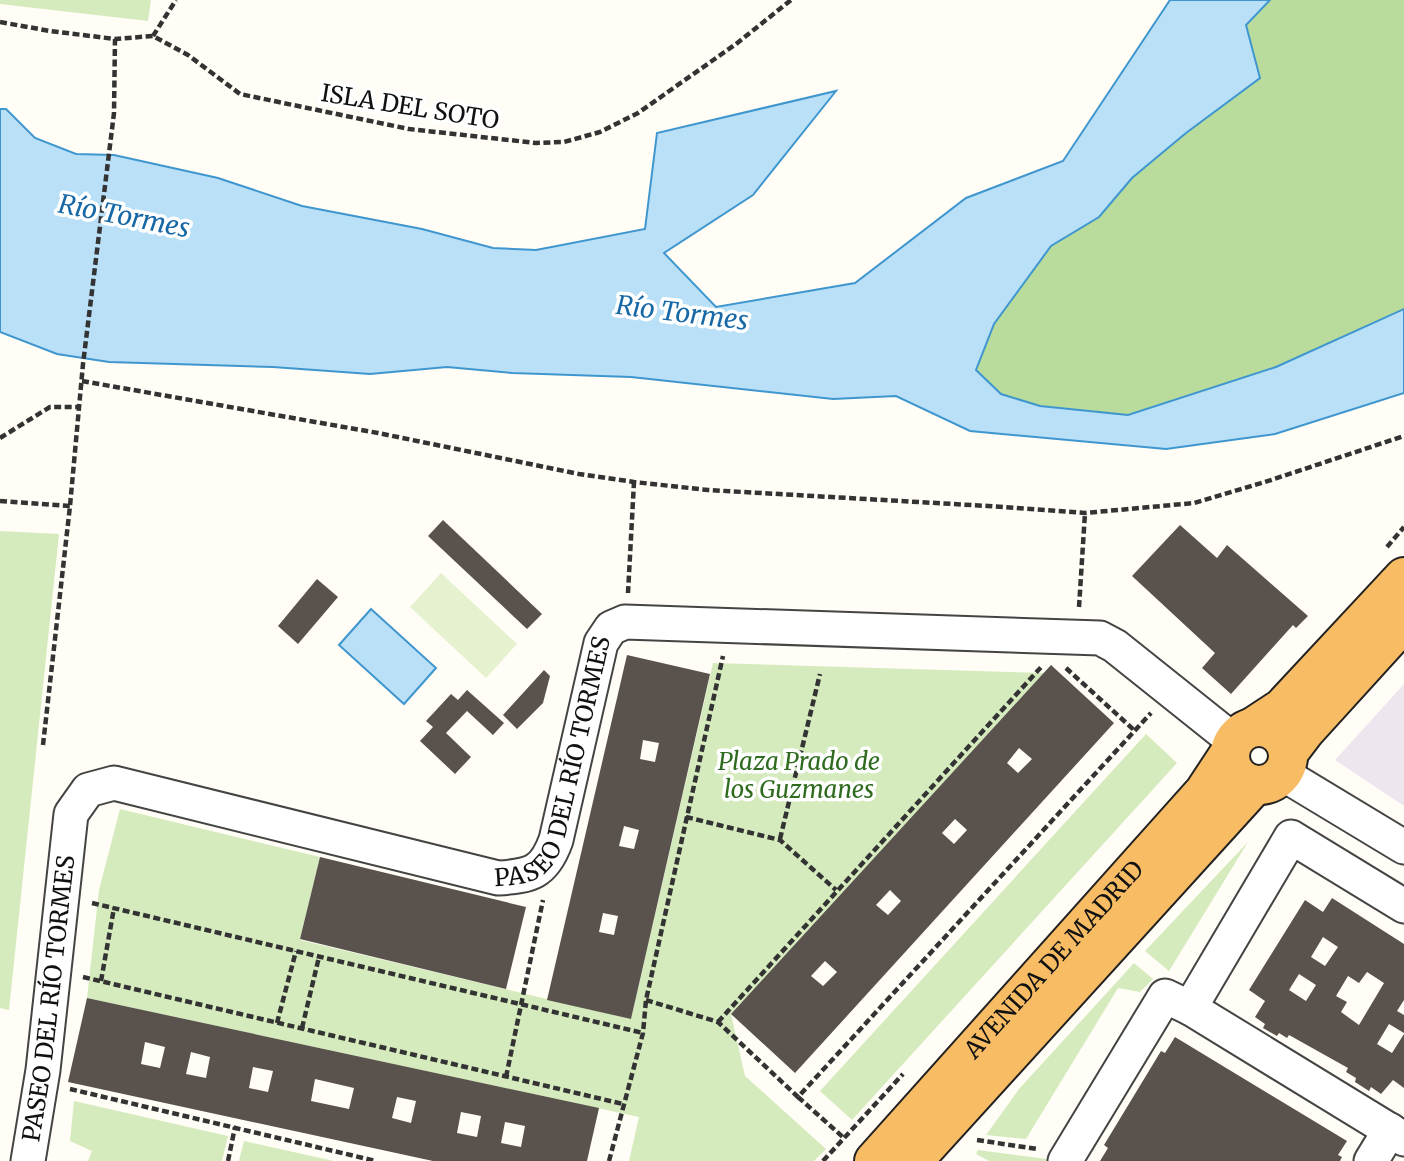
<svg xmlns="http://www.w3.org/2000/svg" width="1404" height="1161" font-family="Merriweather,serif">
<rect width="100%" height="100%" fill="#fffdf5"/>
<polygon fill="#eee6ef" points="1404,684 1404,806 1335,760"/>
<g fill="#d5ebbd">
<polygon points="0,0 151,0 148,21 0,4"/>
<polygon points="0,531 59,534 9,1010 0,1008"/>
<polygon points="713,663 1044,673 731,1014 745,1076 826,1149 814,1161 629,1161 639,1117 87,998 99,890 120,809 320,857 300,940 631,1019"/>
<polygon points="1146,734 1177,763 852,1120 820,1091"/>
<polygon points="1248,842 1169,971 1145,951"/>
<polygon points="1134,963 1153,979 1140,992 1118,988 1026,1139 986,1135 1019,1089"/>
<polygon points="74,1101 228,1136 222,1161 88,1161 92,1151 70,1141"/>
<polygon points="244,1141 334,1161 239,1161"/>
<polygon points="978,1150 1047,1159 1047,1161 989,1161 976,1154"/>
</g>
<polygon fill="#b9dc9c" points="1270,0 1404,0 1404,309 1276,367 1128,415 1040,407 1001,394 976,370 994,324 1051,246 1099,217 1132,178 1186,133 1246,25"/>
<polygon fill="#e6f2cf" points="441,573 517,644 486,678 410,607"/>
<g fill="#b9e0f7" stroke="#3f96cf" stroke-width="2">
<polygon points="1170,0 1270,0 1246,25 1260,78 1186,133 1132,178 1099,217 1051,246 994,324 976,370 1001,394 1040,406 1128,415 1276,367 1404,309 1404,393 1275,434 1166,449 970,431 896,396 833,399 631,377 512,373 447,367 370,374 273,367 109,362 57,354 0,332 0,109 6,109 35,138 76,154 114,155 218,178 302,206 422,229 493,248 536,250 645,229 657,133 836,91 753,195 664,253 716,307 855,283 966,198 1063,161"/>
<polygon points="371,609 436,668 404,704 339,645"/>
</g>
<g fill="#5a524d" fill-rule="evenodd">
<polygon points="443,520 542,614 527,629 428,536"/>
<polygon points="1180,525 1217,558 1227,545 1308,616 1296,628 1293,625 1231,694 1202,668 1215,653 1132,576"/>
<polygon points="317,579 338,597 298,644 278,626"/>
<path d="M627,655L710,674L631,1019L547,1000ZM643,740L659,743L655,762L640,759ZM624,826L639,830L634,849L619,846ZM603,913L618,916L614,935L599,932Z"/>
<path d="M1051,665L1114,723L795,1073L731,1014ZM1019,748L1032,759L1018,773L1007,763ZM955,819L967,830L954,844L942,833ZM890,890L901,901L888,915L876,905ZM825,961L837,972L823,986L811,976Z"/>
<polygon points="544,670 550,676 543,703 517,729 503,715"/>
<polygon points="467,690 504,723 493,735 467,711 446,733 471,757 455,774 420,741 433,727 426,721 451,694 458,700"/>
<polygon points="320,857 526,907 506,989 300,939"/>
<path d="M1332,898L1404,944V1000L1397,1011L1404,1015V1033L1389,1024L1377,1044L1392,1053L1404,1034V1088L1393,1080L1381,1094L1371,1087L1369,1091L1355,1082L1356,1078L1346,1072L1348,1068L1289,1035L1287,1038L1279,1033L1277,1036L1263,1028L1265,1024L1255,1017L1265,1001L1249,990L1305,900L1323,912ZM1323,937L1338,947L1325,966L1311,957ZM1367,972L1384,983L1359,1025L1341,1012L1347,1002L1336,996L1348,976L1359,983ZM1299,974L1316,985L1306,1001L1289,990Z"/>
<path d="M87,998L599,1108L587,1161H433L68,1082ZM145,1042L165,1047L160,1068L141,1064ZM191,1052L210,1057L206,1078L186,1074ZM253,1067L273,1071L268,1092L249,1088ZM315,1079L354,1088L349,1109L311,1101ZM397,1097L416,1101L411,1123L392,1118ZM461,1112L481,1116L477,1137L457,1133ZM505,1122L525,1126L521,1147L501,1143Z"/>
<polygon points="1175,1037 1347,1141 1338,1155 1342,1157 1340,1161 1100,1161 1108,1148 1104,1145 1161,1051 1165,1053"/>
</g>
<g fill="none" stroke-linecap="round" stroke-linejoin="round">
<g stroke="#444" stroke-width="37">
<g id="minor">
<polyline points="1283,774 1404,847"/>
<polyline points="1190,1008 1404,1139"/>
<path id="s1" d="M28,1161L43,1070L71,814L88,790L114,783L498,878C531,876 544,873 556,840L601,643L611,628L625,622L1100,638L1115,646L1234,741"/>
<polyline points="1065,1161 1165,996 1190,1008 1291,837 1404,906"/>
<polyline points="1371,1161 1390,1130"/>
</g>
</g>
<g stroke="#222" stroke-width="42">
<g id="trunk">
<circle cx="1259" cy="756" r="29"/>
<polyline points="1253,727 1282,708 1404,577"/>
<polyline points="1289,752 1305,731 1404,622"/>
<path id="s2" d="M874,1161L1204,792L1229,754"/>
<polyline points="913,1161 1254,786"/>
</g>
</g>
<g stroke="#333" stroke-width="4.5" stroke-dasharray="7 3.5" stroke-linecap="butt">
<polyline points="0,22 50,31 115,39 153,36 188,55 240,94 409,129 536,143 564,142 600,132 638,113 736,44 791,0"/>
<polyline points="153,36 176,0"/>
<polyline points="82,381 378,433 579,474 634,482 708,490 988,506 1085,513 1194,503 1265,482 1404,436"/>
<polyline points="0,438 50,407 80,407"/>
<polyline points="0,501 70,506"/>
<polyline points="1387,547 1404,527"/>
<polyline points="628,593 634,482"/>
<polyline points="1079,607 1085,513"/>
<polyline points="1066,668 1134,730"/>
<polyline points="43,745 70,506 83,364 114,113 115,39"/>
<polyline points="686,817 780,840 836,890"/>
<polyline points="780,839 820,674"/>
<polyline points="92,903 643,1033"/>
<polyline points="83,977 623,1104"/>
<polyline points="101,981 114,908"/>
<polyline points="646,1000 718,1022 798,1097 1151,713"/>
<polyline points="718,1022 1043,665"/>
<polyline points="277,1023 296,951"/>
<polyline points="302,1028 319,957"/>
<polyline points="506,1077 543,900"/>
<polyline points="70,1089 376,1161"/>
<polyline points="798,1097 844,1138"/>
<polyline points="977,1140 1037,1149"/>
<polyline points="228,1161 235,1127"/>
<polyline points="609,1161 643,1033 646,1000 723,656"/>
<polyline points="823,1161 903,1074"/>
</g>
<use href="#minor" stroke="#fff" stroke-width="33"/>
<use href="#trunk" stroke="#f7bc64" stroke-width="38"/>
</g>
<g text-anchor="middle" stroke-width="7" stroke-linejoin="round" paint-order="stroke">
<g font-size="24" fill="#111" stroke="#fff">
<text transform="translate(410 107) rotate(9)" y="8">ISLA DEL SOTO</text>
<text dy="8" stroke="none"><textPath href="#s1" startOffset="942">PASEO DEL RÍO TORMES</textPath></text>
<text dy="8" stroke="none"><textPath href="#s2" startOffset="270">AVENIDA DE MADRID</textPath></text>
<text dy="8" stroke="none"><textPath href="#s1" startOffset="164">PASEO DEL RÍO TORMES</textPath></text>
</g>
<g font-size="24" font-style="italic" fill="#2f6b1f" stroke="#fff">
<text x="799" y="770">Plaza Prado de<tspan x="799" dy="28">los Guzmanes</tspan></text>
</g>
<g font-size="26" font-style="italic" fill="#1768a6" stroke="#fff">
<text transform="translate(124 216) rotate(11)" y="9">Río Tormes</text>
<text transform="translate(682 313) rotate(7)" y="9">Río Tormes</text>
</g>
</g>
</svg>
